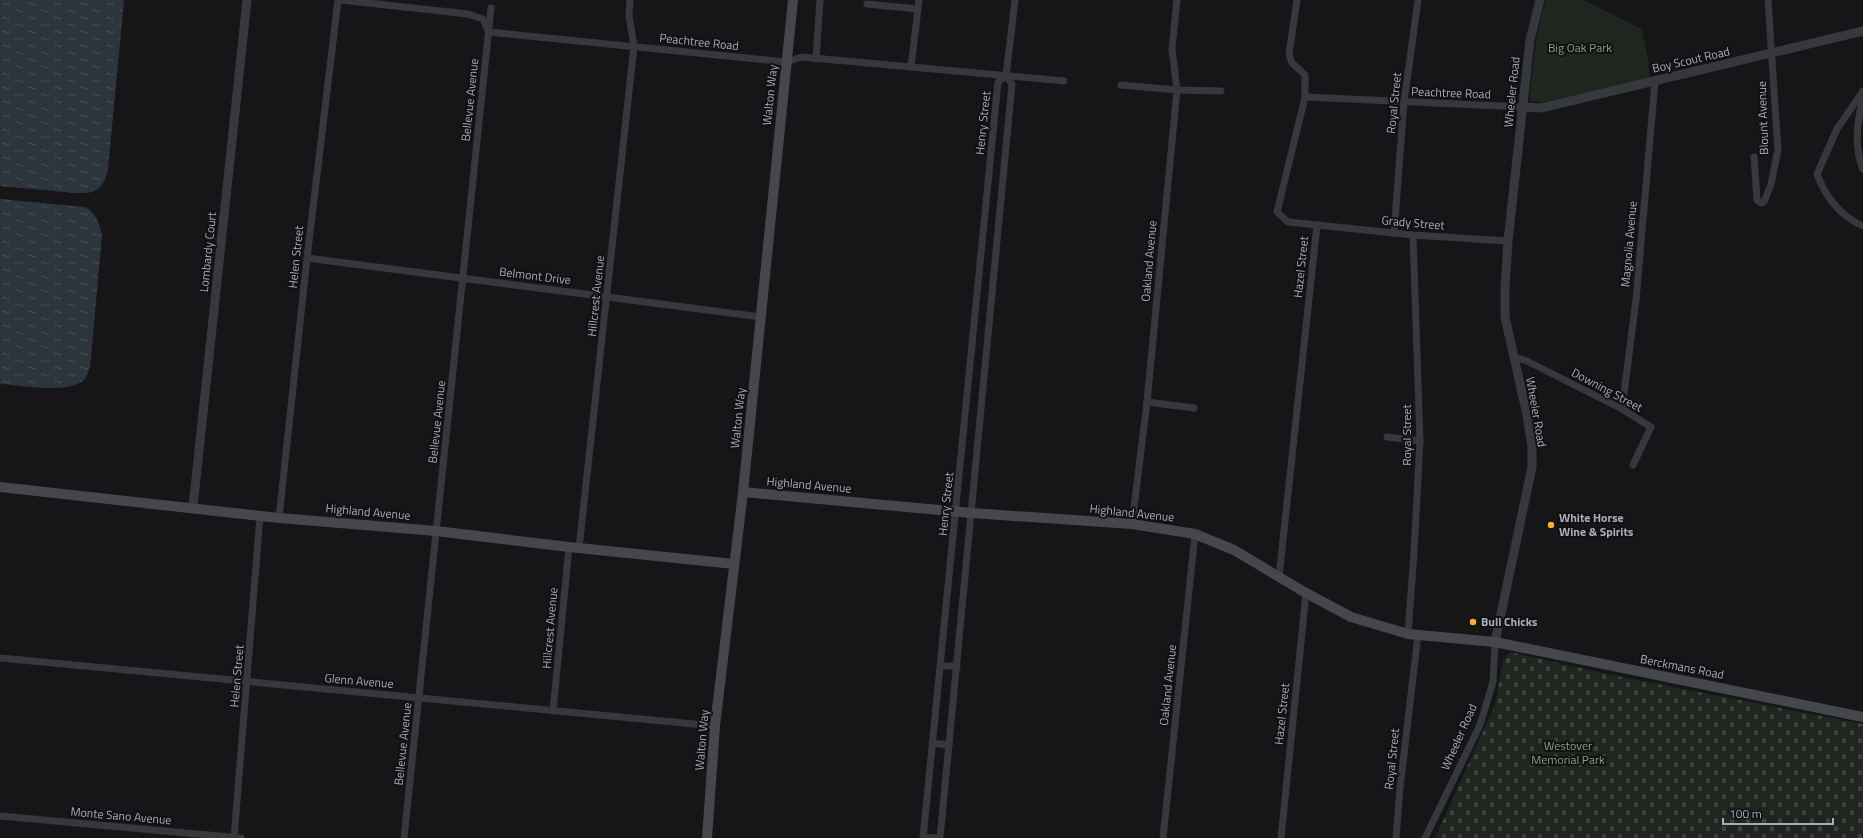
<svg xmlns="http://www.w3.org/2000/svg" width="1863" height="838" font-family="'Titillium Web',sans-serif">
<defs>
<pattern id="cemetery-stones" width="16" height="16" patternUnits="userSpaceOnUse"><rect width="16" height="16" fill="#1e261f"/><path d="M2 7V4a2 2 0 0 1 4 0v3zM10 15v-3a2 2 0 0 1 4 0v3z" fill="#3c433d"/></pattern>
<pattern id="water-ripples" width="26" height="14" patternUnits="userSpaceOnUse"><rect width="26" height="14" fill="#2c353c"/><path d="M2 4q2-2 4 0t4 0M15 11q2-2 4 0t4 0" fill="none" stroke="#485056"/></pattern>
</defs>
<rect width="100%" height="100%" fill="#161618"/>
<polygon fill="url(#cemetery-stones)" points="1510,652 1617,676 1863,724 1863,838 1435,838 1495,705 1503,661"/>
<path fill="#1e261f" d="M1546,0H1583L1641,29L1647,53L1650,79L1543,102L1531,101L1530,97C1533,64 1536,32 1546,0Z"/>
<g fill="url(#water-ripples)">
<path d="M0,0H124L108,169C103,189 97,194 76,193L0,186Z"/>
<path d="M0,199L85,207C96,213 99,223 102,235L90,368C88,371 87,376 85,379C69,395 21,385 0,384Z"/>
</g>
<g fill="none" stroke-linecap="round" stroke-linejoin="round">
<g stroke="#37383d" stroke-width="7">
<polyline points="341,0 468,14 483,19 489,32 786,62 802,57 1064,81"/>
<polyline points="867,4 918,9"/>
<polyline points="816,59 820,0"/>
<polyline points="911,67 919,0"/>
<polyline points="1121,85 1177,90 1221,91"/>
<path d="M1863,91L1837,129L1817,174C1825,196 1841,217 1863,226"/>
<polyline points="1305,97 1523,107"/>
<path d="M1863,99C1857,121 1854,148 1863,169"/>
<polyline points="1754,157 1757,200 1761,203 1764,202 1771,184 1778,150 1768,0"/>
<polyline points="1317,225 1413,235 1508,241"/>
<polyline points="1394,233 1404,102 1418,0"/>
<polyline points="307,258 761,317"/>
<polyline points="1513,357 1527,361 1622,409 1651,427 1633,465"/>
<polyline points="1147,402 1194,408"/>
<polyline points="1622,409 1636,300 1655,81"/>
<polyline points="1387,437 1420,441"/>
<polyline points="279,518 307,258 338,0"/>
<polyline points="1132,524 1147,402 1177,90 1172,49 1177,0"/>
<polyline points="579,548 634,46 629,16 630,0"/>
<polyline points="1279,577 1317,225 1288,222 1277,212 1305,97 1305,75 1292,63 1289,54 1297,0"/>
<polyline points="1408,634 1414,552 1420,441 1413,235"/>
<polyline points="0,658 715,726"/>
<polyline points="940,666 957,666"/>
<polyline points="553,711 569,547"/>
<polyline points="932,743 949,745"/>
<polyline points="0,816 241,838"/>
<polyline points="923,837 935,838"/>
<polyline points="234,838 260,516"/>
<polyline points="404,838 491,8"/>
<polyline points="923,838 998,82 1006,76"/>
<polyline points="940,838 1012,84 1006,76 1015,0"/>
<polyline points="1163,838 1195,534"/>
<polyline points="1281,838 1306,593"/>
<polyline points="1396,838 1400,788 1418,635"/>
<polyline points="1425,838 1480,725 1493,682 1495,642"/>
</g>
<g stroke="#37383d" stroke-width="9">
<polyline points="1523,107 1541,108 1863,31"/>
<polyline points="193,507 247,0"/>
<polyline points="1495,642 1532,467 1532,447 1527,415 1505,317 1505,287 1508,241 1530,40 1540,0"/>
</g>
<g stroke="#45474d" stroke-width="10">
<polyline points="0,487 279,518 436,531 569,547 734,564"/>
<polyline points="743,492 972,513 1132,524 1195,534 1234,550 1306,593 1351,617 1408,634 1495,642 1863,717"/>
<polyline points="707,838 715,726 743,492 793,0"/>
</g>
</g>
<g fill="#f2b134" stroke="#111113" stroke-width="1.5">
<circle cx="1551" cy="525" r="4"/>
<circle cx="1473" cy="622" r="4"/>
</g>
<g text-anchor="middle" stroke-width="4" stroke-linejoin="round" paint-order="stroke">
<g font-size="12" fill="#a8adb8" stroke="#111113">
<text transform="translate(699 42) rotate(6)" y="4">Peachtree Road</text>
<text transform="translate(1691 60) rotate(-13)" y="4">Boy Scout Road</text>
<text transform="translate(1512 92) rotate(-84)" y="4">Wheeler Road</text>
<text transform="translate(1451 93) rotate(2)" y="4">Peachtree Road</text>
<text transform="translate(770 95) rotate(-84)" y="4">Walton Way</text>
<text transform="translate(470 100) rotate(-84)" y="4">Bellevue Avenue</text>
<text transform="translate(1394 103) rotate(-84)" y="4">Royal Street</text>
<text transform="translate(1763 118) rotate(-92)" y="4">Blount Avenue</text>
<text transform="translate(983 123) rotate(-84)" y="4">Henry Street</text>
<text transform="translate(1413 223) rotate(5)" y="4">Grady Street</text>
<text transform="translate(1629 244) rotate(-85)" y="4">Magnolia Avenue</text>
<text transform="translate(208 252) rotate(-84)" y="4">Lombardy Court</text>
<text transform="translate(296 257) rotate(-84)" y="4">Helen Street</text>
<text transform="translate(1149 261) rotate(-85)" y="4">Oakland Avenue</text>
<text transform="translate(1301 267) rotate(-84)" y="4">Hazel Street</text>
<text transform="translate(535 276) rotate(7)" y="4">Belmont Drive</text>
<text transform="translate(596 296) rotate(-84)" y="4">Hillcrest Avenue</text>
<text transform="translate(1607 390) rotate(28)" y="4">Downing Street</text>
<text transform="translate(1536 412) rotate(80)" y="4">Wheeler Road</text>
<text transform="translate(738 418) rotate(-84)" y="4">Walton Way</text>
<text transform="translate(437 422) rotate(-84)" y="4">Bellevue Avenue</text>
<text transform="translate(1407 435) rotate(-90)" y="4">Royal Street</text>
<text transform="translate(809 485) rotate(5)" y="4">Highland Avenue</text>
<text transform="translate(946 504) rotate(-84)" y="4">Henry Street</text>
<text transform="translate(368 512) rotate(5)" y="4">Highland Avenue</text>
<text transform="translate(1132 513) rotate(6)" y="4">Highland Avenue</text>
<text transform="translate(550 628) rotate(-85)" y="4">Hillcrest Avenue</text>
<text transform="translate(1682 667) rotate(11)" y="4">Berckmans Road</text>
<text transform="translate(237 676) rotate(-85)" y="4">Helen Street</text>
<text transform="translate(359 681) rotate(5)" y="4">Glenn Avenue</text>
<text transform="translate(1168 685) rotate(-84)" y="4">Oakland Avenue</text>
<text transform="translate(1282 714) rotate(-84)" y="4">Hazel Street</text>
<text transform="translate(1459 737) rotate(-66)" y="4">Wheeler Road</text>
<text transform="translate(702 740) rotate(-85)" y="4">Walton Way</text>
<text transform="translate(403 744) rotate(-84)" y="4">Bellevue Avenue</text>
<text transform="translate(1392 759) rotate(-84)" y="4">Royal Street</text>
<text transform="translate(121 816) rotate(5)" y="4">Monte Sano Avenue</text>
</g>
<g font-size="12" fill="#7fa381" stroke="#111113">
<text x="1580" y="52">Big Oak Park</text>
<text x="1568" y="750">Westover<tspan x="1568" dy="14">Memorial Park</tspan></text>
</g>
<g font-size="12" font-weight="bold" fill="#a8adb8" stroke="#111113" text-anchor="start">
<text x="1559" y="522">White Horse<tspan x="1559" dy="14">Wine &amp; Spirits</tspan></text>
<text x="1481" y="626">Bull Chicks</text>
</g>
</g>
<path d="M1723 818v6h110v-6" fill="none" stroke="#a8adb8" stroke-width="2"/>
<text x="1729" y="818" font-size="12" fill="#a8adb8" stroke="#111113" stroke-width="3" paint-order="stroke">100 m</text>
</svg>
